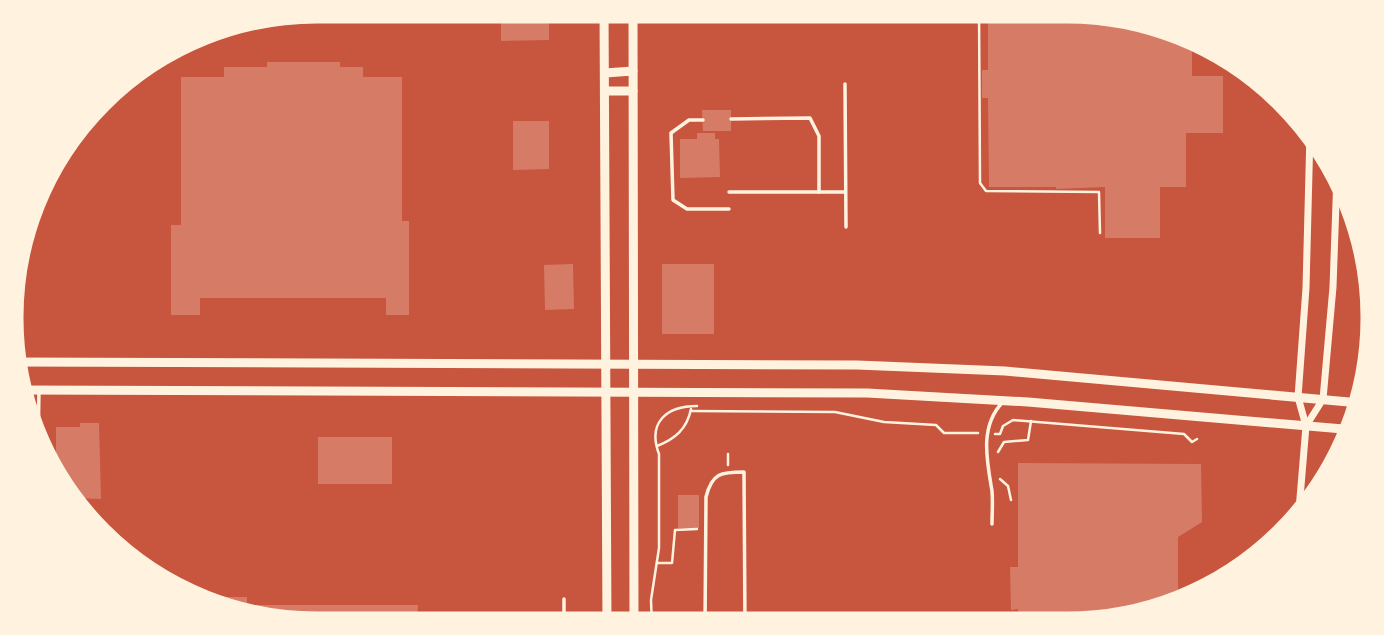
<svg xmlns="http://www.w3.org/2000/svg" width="1384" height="635" font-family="Barlow,sans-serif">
<rect width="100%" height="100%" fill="#c8553d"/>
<g fill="#d67c66">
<polygon points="501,7 549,7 549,40 501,41"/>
<rect x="669" y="7" width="37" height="15"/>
<polygon points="988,7 1067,7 1186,31 1192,35 1192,76 1223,76 1223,133 1186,133 1186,187 1160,187 1160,238 1105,238 1105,187 1056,189 1056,187 989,187 988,98 982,98 982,70 988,70"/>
<polygon points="267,62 340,62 340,67 363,67 363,77 402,77 402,221 409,221 409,315 386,315 386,298 200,298 200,315 171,315 171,225 181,225 181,77 224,77 224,67 267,67"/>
<polygon points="702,110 731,110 731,131 703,131"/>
<polygon points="513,121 549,121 549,169 513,170"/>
<polygon points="697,133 715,133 715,139 719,139 720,177 680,178 680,139 697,139"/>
<polygon points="573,264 574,309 545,310 544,265"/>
<rect x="662" y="264" width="52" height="70"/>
<polygon points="80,423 99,423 101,499 72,498 56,476 56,427 80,427"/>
<rect x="318" y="437" width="74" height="47"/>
<polygon points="1018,463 1201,464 1202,522 1178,537 1178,606 1107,625 1018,626 1018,609 1011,610 1010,567 1018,567"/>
<rect x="678" y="495" width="21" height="33"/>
<polygon points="202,597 247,597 247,605 418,605 417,621 506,618 506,620 546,620 546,627 317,628 202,605"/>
</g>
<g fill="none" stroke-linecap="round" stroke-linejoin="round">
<g stroke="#fff3e0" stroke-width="2.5">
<polyline points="979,7 980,183 986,191 1099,192 1100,233"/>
<polyline points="691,411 835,412 884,422 936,425 944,433 978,433"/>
<polyline points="995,434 1000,434 1003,426 1013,420 1184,434 1192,442 1197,439"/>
<path d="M657,446C675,439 687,429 691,409"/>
<polyline points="998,452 1004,442 1028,440 1031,421"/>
<polyline points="728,454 728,465"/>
<polyline points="1000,479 1008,486 1011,500"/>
<polyline points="657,563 672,563 675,530 697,529"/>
<path d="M652,627L651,600L659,548V454C647,422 667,406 697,406"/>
</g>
<g stroke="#fff3e0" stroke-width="3.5">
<polyline points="845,84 846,227"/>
<polyline points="731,119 810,118 819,136 819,192"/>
<polyline points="703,120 689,120 671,133 673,200 687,209 729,209"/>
<polyline points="729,192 845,192"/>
<polyline points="38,451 39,390"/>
<path d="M992,524C992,513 993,502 992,491C987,461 979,426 1003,402"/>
<polyline points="564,599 564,627"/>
<path d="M705,627L706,497C712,473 721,472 744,472L745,627"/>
</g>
<g stroke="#fff3e0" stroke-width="7">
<polyline points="1306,426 1323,399 1333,287 1337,175"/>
<polyline points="1298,522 1306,426 1298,397 1306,288 1310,133"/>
</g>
<g stroke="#fff3e0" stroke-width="9">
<polyline points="604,7 607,627"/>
<polyline points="633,7 634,627"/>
<polyline points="605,73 633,71"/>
<polyline points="606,91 633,91"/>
<polyline points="11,362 857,365 1005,371 1360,403"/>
<polyline points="19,390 867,393 1028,402 1355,430"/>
</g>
</g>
<path d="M0 0H1384V635H0ZM317 19H1067A298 298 0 0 1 1365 317V318A298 298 0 0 1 1067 616H317A298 298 0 0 1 19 318V317A298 298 0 0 1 317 19Z" fill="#fff3e0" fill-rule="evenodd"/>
<path fill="none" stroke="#fff3e0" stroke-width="9" d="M317 19H1067A298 298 0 0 1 1365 317V318A298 298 0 0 1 1067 616H317A298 298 0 0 1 19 318V317A298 298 0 0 1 317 19Z"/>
</svg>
